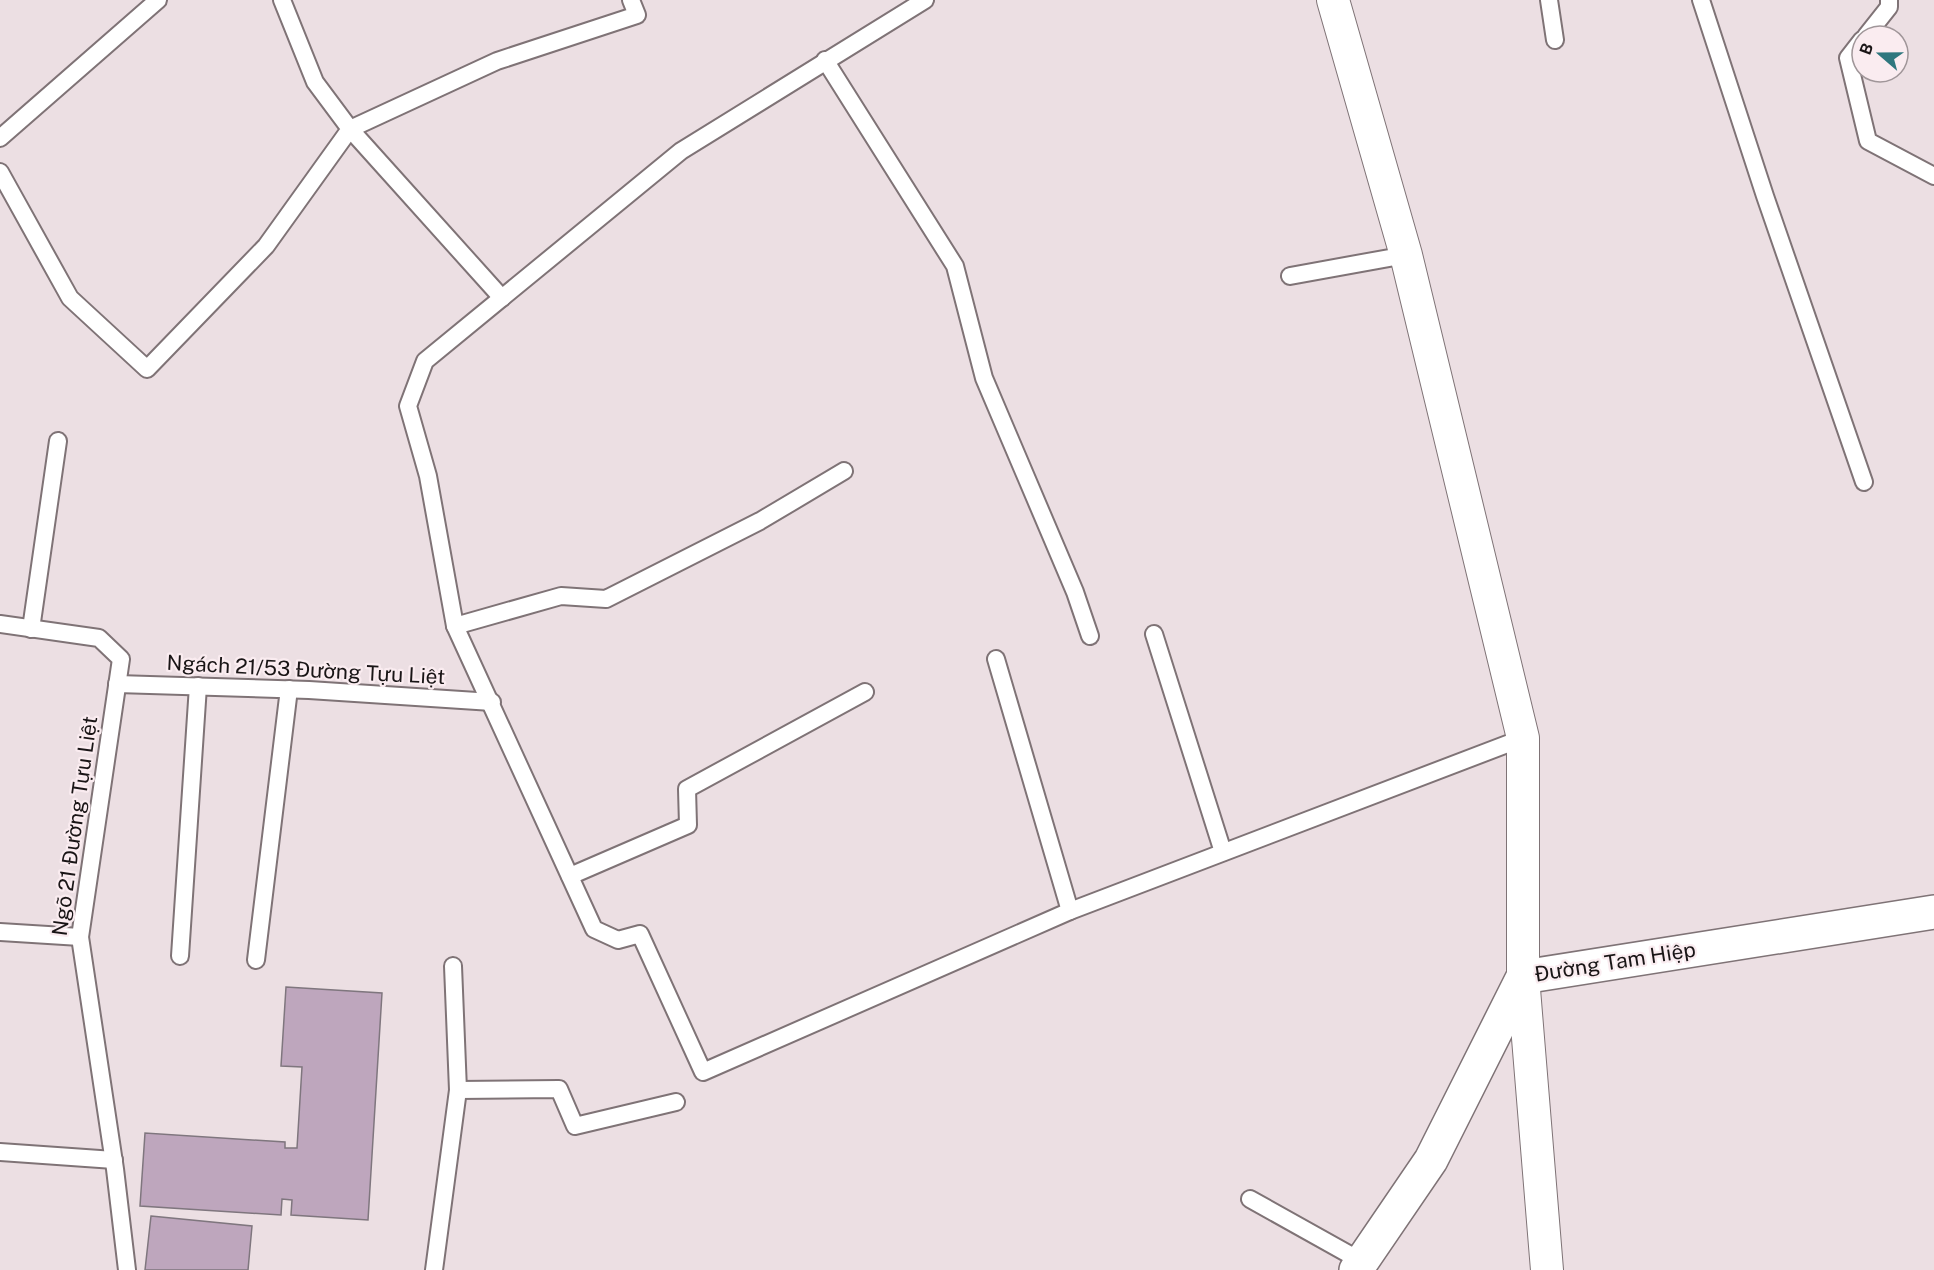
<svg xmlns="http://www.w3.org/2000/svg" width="1934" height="1270" font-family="'Public Sans',sans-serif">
<rect width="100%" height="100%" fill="#ecdfe3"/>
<g fill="#bea6bd" stroke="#7f767e" stroke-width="1.5">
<polygon points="286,987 382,993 368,1220 291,1215 292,1200 282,1199 281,1215 140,1206 145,1133 285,1142 285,1148 297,1148 302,1067 281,1066"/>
<polygon points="151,1216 252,1226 248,1270 145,1270"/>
</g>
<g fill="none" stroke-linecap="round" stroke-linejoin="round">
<g stroke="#7f7376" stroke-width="20">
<g id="service">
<polyline points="925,0 681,151 425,361 408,406 428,476 455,626 594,929 618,940 640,934 703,1072 1070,911 1523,738"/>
<polyline points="1549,0 1555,40"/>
<polyline points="1701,0 1765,196 1864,482"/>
<polyline points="1866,36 1889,7 1889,0"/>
<polyline points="1862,40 1848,58 1868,141 1934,176"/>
<polyline points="825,60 955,266 984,378 1075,592 1090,636"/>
<polyline points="0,138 158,0"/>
<polyline points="0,172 70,298 147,369 266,246 350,129 315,82 282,0"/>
<polyline points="1290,276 1406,255"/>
<polyline points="502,298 350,129 497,61 637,15 631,0"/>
<polyline points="0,624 99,638 121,659 80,937 115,1169 127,1270"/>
<polyline points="455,626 561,596 606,599 760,521 844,471"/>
<polyline points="31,629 58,441"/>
<polyline points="1154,634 1223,852"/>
<polyline points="996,659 1070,911"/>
<polyline points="117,684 309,690 492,702"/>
<polyline points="570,876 688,825 687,789 865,692"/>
<polyline points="0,932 80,937"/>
<polyline points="180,956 198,686"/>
<polyline points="256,960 289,689"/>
<polyline points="458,1090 559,1089 575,1126 676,1102"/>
<polyline points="0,1152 114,1160"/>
<polyline points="1250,1199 1361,1261"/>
<polyline points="434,1270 458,1090 453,966"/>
</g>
</g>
<g stroke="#7f7376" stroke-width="34">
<polyline id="minor" points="1333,0 1406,255 1523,738 1523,977 1547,1270"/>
</g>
<g stroke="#7f7376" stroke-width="36">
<polyline id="tertiary" points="1356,1270 1431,1160 1523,977 1934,912"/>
</g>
<use href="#service" stroke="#fff" stroke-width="16"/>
<use href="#minor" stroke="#fff" stroke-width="32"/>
<use href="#tertiary" stroke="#fff" stroke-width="33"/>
</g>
<g text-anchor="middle" stroke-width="4.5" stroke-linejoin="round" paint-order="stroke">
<g font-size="21" fill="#191516" stroke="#faecf0">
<text transform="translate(306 670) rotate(3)" y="7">Ngách 21/53 Đường Tựu Liệt</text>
<text transform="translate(75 826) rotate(-82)" y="7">Ngõ 21 Đường Tựu Liệt</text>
<text transform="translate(1615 962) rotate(-9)" y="7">Đường Tam Hiệp</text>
</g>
</g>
<g transform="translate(1880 54) rotate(290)"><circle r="28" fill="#faecf0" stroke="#a09699" stroke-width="1.5"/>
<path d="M0-4.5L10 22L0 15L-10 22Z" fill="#2e777e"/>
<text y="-9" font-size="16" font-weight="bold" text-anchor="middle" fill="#191516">B</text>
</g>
</svg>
